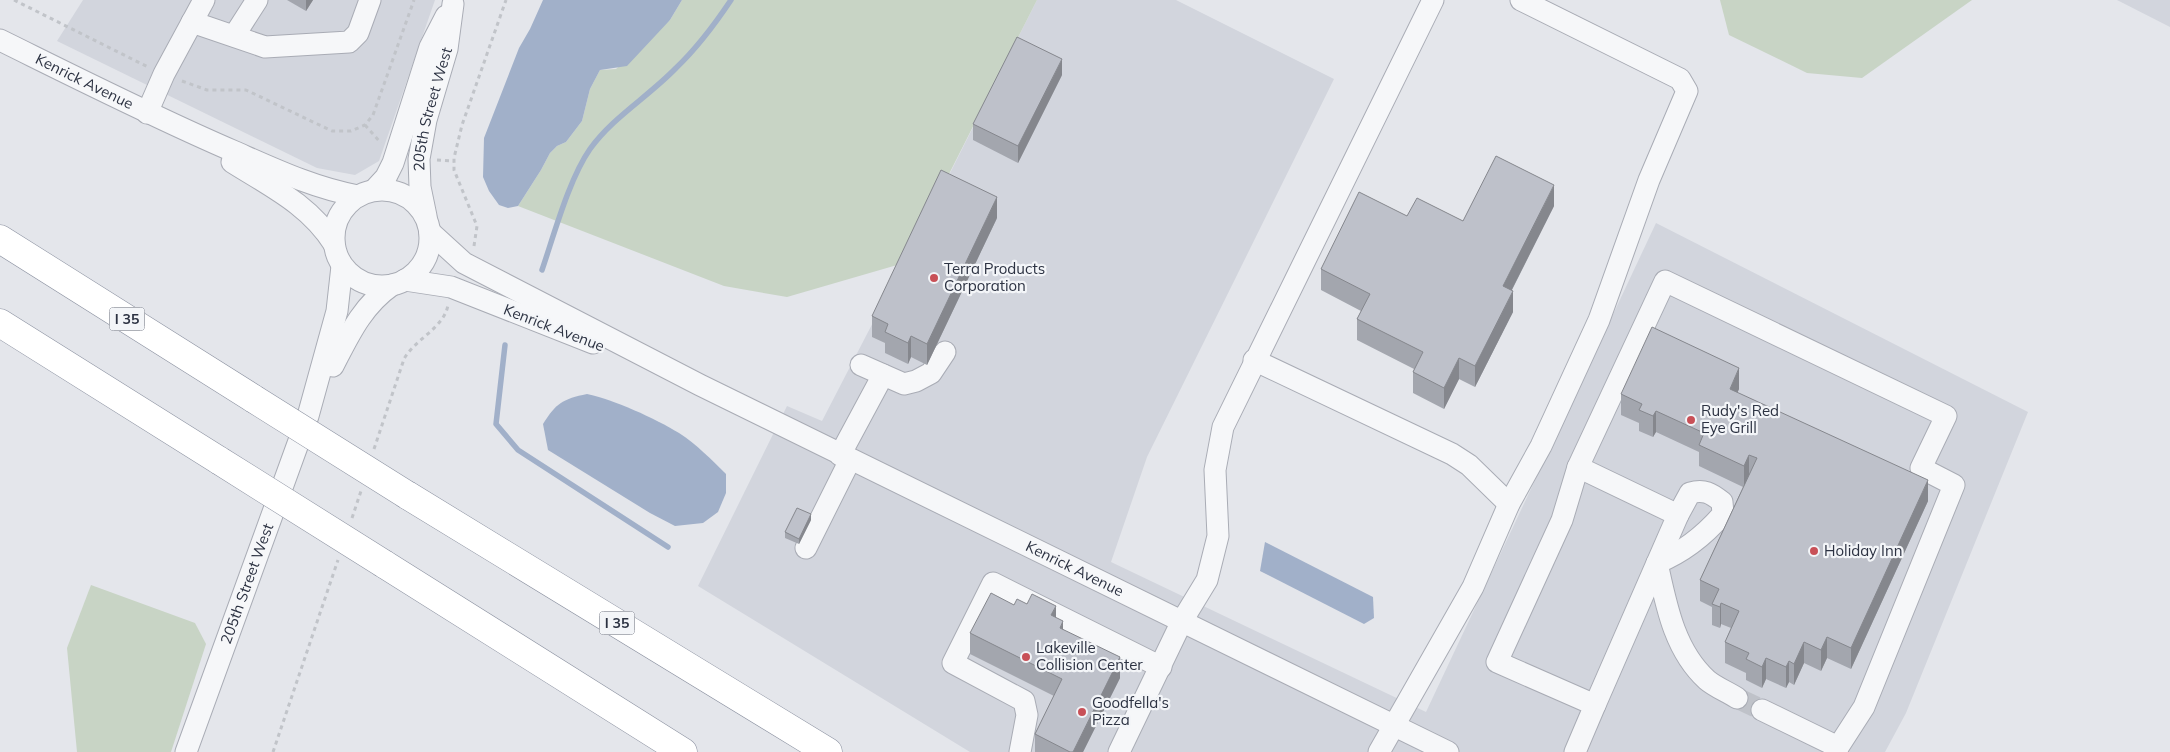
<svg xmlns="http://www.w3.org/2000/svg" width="2170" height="752" font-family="Mulish,sans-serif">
<rect width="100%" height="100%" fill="#e4e6eb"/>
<g fill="#d2d5dd">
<polygon points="83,0 435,0 379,161 355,175 317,168 57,41"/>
<polygon points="1037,0 1176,0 1334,79 1147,457 1111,562 1426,712 1656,223 2028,412 1906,713 1885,752 970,752 698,586 787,406 822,421 941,191"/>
<polygon points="2117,0 2170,0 2170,27"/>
</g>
<g fill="#c8d4c5">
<polygon points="682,0 1037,0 904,263 787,297 724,286 518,206 541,170 550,153 557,146 566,142 582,121 590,89 600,70 616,69 670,20"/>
<polygon points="1720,0 1972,0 1862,78 1807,73 1729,35"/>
<polygon points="91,585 195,623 206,644 171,752 77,752 67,648"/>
</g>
<g fill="#a1b0c9">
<polygon points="543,0 682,0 670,20 627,66 600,70 590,89 582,121 566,142 557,146 550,153 541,170 518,206 508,208 499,205 489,191 483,177 484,138 519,48 530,29"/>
<path d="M587,394C615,400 654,418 679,433C696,444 712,460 726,474V493L718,512L703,523L675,526L650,513L548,450L543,424C556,403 563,399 587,394Z"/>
<polygon points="1265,542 1373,597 1374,618 1364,624 1260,571"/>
</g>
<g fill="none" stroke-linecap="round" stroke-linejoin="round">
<g stroke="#a1b0c9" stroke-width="5.5">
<path d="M542,270C554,235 569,179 590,149C613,117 648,97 676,68C697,48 715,24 731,0"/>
<polyline points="505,345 496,424 518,450 668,547"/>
</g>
<polyline stroke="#bfc2c9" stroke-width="21" stroke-dasharray="21 11" stroke-linecap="butt" points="1737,698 1762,710"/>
<g stroke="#a9acb5" stroke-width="23">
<g id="minor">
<polyline points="192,22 265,47 349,42 358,33 370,0"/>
<polyline points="234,36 257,0"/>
<path id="s1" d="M0,40C77,78 154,117 233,151C274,169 314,188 358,196"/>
<polyline points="147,113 164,74 204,0"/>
<path d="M232,162C270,186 310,205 334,244"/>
<circle cx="382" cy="238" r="48"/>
<polyline points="374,190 386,177 393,163 430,47 446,16"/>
<path id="s2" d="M426,216L420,187L419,159L426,120L447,49L453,4"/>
<path id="s3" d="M430,232L464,263L700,385L1448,752"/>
<polyline points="405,280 451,287 593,343"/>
<polyline points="1254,360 1452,454 1469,465 1509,504"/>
<polyline points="861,365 904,384 916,381 931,373 945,352"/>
<path d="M333,366C349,335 362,306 392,285"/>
<polyline points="840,455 883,375"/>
<polyline points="1578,467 1678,515 1595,705"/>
<path d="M1678,515L1690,493C1704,489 1711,493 1722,502L1723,514C1704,536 1684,552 1657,563C1666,604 1674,650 1707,680C1715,687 1728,692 1737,698"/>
<polyline points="806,548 850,460"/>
<polyline points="1762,710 1838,747"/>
<path id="s4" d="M186,752L308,416L337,311L342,266"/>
<polyline points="1020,752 1027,715 1024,701 953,663 993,583 1161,667"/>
<polyline points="1119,752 1182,621 1207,580 1218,536 1215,470 1223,427 1433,0"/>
<polyline points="1379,752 1473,587 1509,504 1541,446 1599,320 1649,180 1687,91 1680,79 1521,0"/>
<polyline points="1575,752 1595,705 1497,662 1562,520 1578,467 1665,281 1946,416 1921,468 1954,485 1864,707 1835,752"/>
</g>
</g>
<g stroke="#8c92a1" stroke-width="29">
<g id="highway">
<polyline points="0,239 254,399"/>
<polyline points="0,323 220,461"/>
<polyline points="407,495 828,752"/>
<polyline points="384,564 683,752"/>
</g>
</g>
<g stroke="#c1c4c9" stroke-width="3" stroke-dasharray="4 4" stroke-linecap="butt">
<polyline points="14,0 148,67"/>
<polyline points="182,81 207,90 246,90 332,131 351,131 365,125 373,115 414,0"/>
<polyline points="365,125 381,143"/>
<polyline points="437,160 454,161"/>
<polyline points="474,246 477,226 454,170 454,158 462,125 506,0"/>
<path d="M374,449L404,359C415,339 444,328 448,305"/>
<polyline points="352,518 361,491"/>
<polyline points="273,752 338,560"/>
</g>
<use href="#minor" stroke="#f6f7f9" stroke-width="21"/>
<use href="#highway" stroke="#fff" stroke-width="28"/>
<g stroke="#8c92a1" stroke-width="29" stroke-linecap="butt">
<g id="highway-bridge">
<polyline points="254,399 407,495"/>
<polyline points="220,461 384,564"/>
</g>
</g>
<use href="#highway-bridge" stroke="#fff" stroke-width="28"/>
</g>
<g fill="#a3a6ae">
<polygon points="287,0 313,0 306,11"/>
<polygon points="1062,75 1018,163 973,140 973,124"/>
<polygon points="1554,206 1512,290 1513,312 1475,387 1459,379 1444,409 1413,393 1413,372 1414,369 1357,340 1357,319 1361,311 1321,290 1321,269 1407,216 1463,221"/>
<polygon points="997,218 927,365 911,357 908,364 885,353 885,343 872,337 872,316"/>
<polygon points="1739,389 1737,393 1928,501 1851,669 1827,658 1821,671 1804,663 1794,685 1789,682 1786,688 1766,679 1762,688 1746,680 1746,673 1725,663 1725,642 1731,628 1721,624 1720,628 1712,625 1712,607 1700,601 1700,580 1743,487 1699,466 1699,452 1656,432 1653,437 1639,431 1639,423 1621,415 1621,394"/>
<polygon points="811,520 799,544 785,538 785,532"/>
<polygon points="1014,605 1056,618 1063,629 1120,678 1083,752 1035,752 1035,734 1054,696 970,654 970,633"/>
</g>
<g fill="#85878d">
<polygon points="306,0 313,0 306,11"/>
<polygon points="1062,59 1062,75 1018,163 1018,146"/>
<polygon points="1554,185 1554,206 1503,307 1503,286"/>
<polygon points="997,197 997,218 927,365 927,344"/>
<polygon points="1513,291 1513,312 1475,387 1475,366"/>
<polygon points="911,336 911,357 908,364 908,343"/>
<polygon points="1459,358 1459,379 1444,409 1444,388"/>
<polygon points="1739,368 1739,389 1730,410 1730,389"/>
<polygon points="1656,411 1656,432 1653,437 1653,416"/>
<polygon points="1749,455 1749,476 1744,487 1744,466"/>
<polygon points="1928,480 1928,501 1851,669 1851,648"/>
<polygon points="811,514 811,520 799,544 799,539"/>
<polygon points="1721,603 1721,624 1720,628 1720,607"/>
<polygon points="1056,606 1056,627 1051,615"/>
<polygon points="1063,621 1063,642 1060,628"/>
<polygon points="1827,637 1827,658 1821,671 1821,650"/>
<polygon points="1804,642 1804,663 1794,685 1794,664"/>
<polygon points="1120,657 1120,678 1083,752 1073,752"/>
<polygon points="1766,658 1766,679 1762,688 1762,667"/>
<polygon points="1789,661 1789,682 1786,688 1786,667"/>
</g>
<g fill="#bec1ca" stroke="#85878d">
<polygon points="1017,37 1062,59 1018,146 973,124"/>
<polygon points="1496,156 1554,185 1503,286 1513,291 1475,366 1459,358 1444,388 1413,372 1423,352 1357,319 1370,294 1321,269 1359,192 1407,216 1417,198 1463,221"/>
<polygon points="941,170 997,197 927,344 911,336 908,343 885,332 888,324 872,316"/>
<polygon points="1652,327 1739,368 1730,389 1928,480 1851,648 1827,637 1821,650 1804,642 1794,664 1789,661 1786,667 1766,658 1762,667 1746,659 1749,653 1725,642 1739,611 1721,603 1720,607 1712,604 1719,589 1700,580 1757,458 1749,455 1744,466 1699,445 1704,433 1656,411 1653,416 1639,410 1642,404 1621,394"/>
<polygon points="797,508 811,514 799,539 785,532"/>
<polygon points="991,593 1014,605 1017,599 1027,604 1032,594 1056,606 1051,615 1063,621 1060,628 1120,657 1073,752 1070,752 1035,734 1062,679 970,633"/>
</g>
<g fill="#c85057" stroke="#f3f5f8" stroke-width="2">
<circle cx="934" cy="278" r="5"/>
<circle cx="1691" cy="420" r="5"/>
<circle cx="1814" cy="551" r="5"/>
<circle cx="1026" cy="657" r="5"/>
<circle cx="1082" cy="712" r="5"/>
</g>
<g text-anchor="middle" stroke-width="4.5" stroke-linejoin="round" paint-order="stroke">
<g fill="#f3f5f8" stroke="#686c79" stroke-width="1">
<rect x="109.5" y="307.5" width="35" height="23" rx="4"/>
<rect x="599.5" y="611.5" width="35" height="23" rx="4"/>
</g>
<g font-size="14" font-weight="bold" fill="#2c3242">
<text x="127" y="324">I 35</text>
<text x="617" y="628">I 35</text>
</g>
<g font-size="15" fill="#2c3242" stroke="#f3f5f8">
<text dy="5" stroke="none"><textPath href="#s1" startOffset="94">Kenrick Avenue</textPath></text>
<text dy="5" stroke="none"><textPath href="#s2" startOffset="109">205th Street West</textPath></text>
<text transform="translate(554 328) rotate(21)" y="5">Kenrick Avenue</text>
<text dy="5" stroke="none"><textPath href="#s3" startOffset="729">Kenrick Avenue</textPath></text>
<text dy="5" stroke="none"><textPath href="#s4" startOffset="179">205th Street West</textPath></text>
</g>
<g font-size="15" fill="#2c3242" stroke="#f3f5f8" text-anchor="start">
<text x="944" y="274">Terra Products<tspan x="944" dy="17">Corporation</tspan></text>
<text x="1701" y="416">Rudy's Red<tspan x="1701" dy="17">Eye Grill</tspan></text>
<text x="1824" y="556">Holiday Inn</text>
<text x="1036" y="653">Lakeville<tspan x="1036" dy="17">Collision Center</tspan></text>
<text x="1092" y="708">Goodfella's<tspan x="1092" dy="17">Pizza</tspan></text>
</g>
</g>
</svg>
